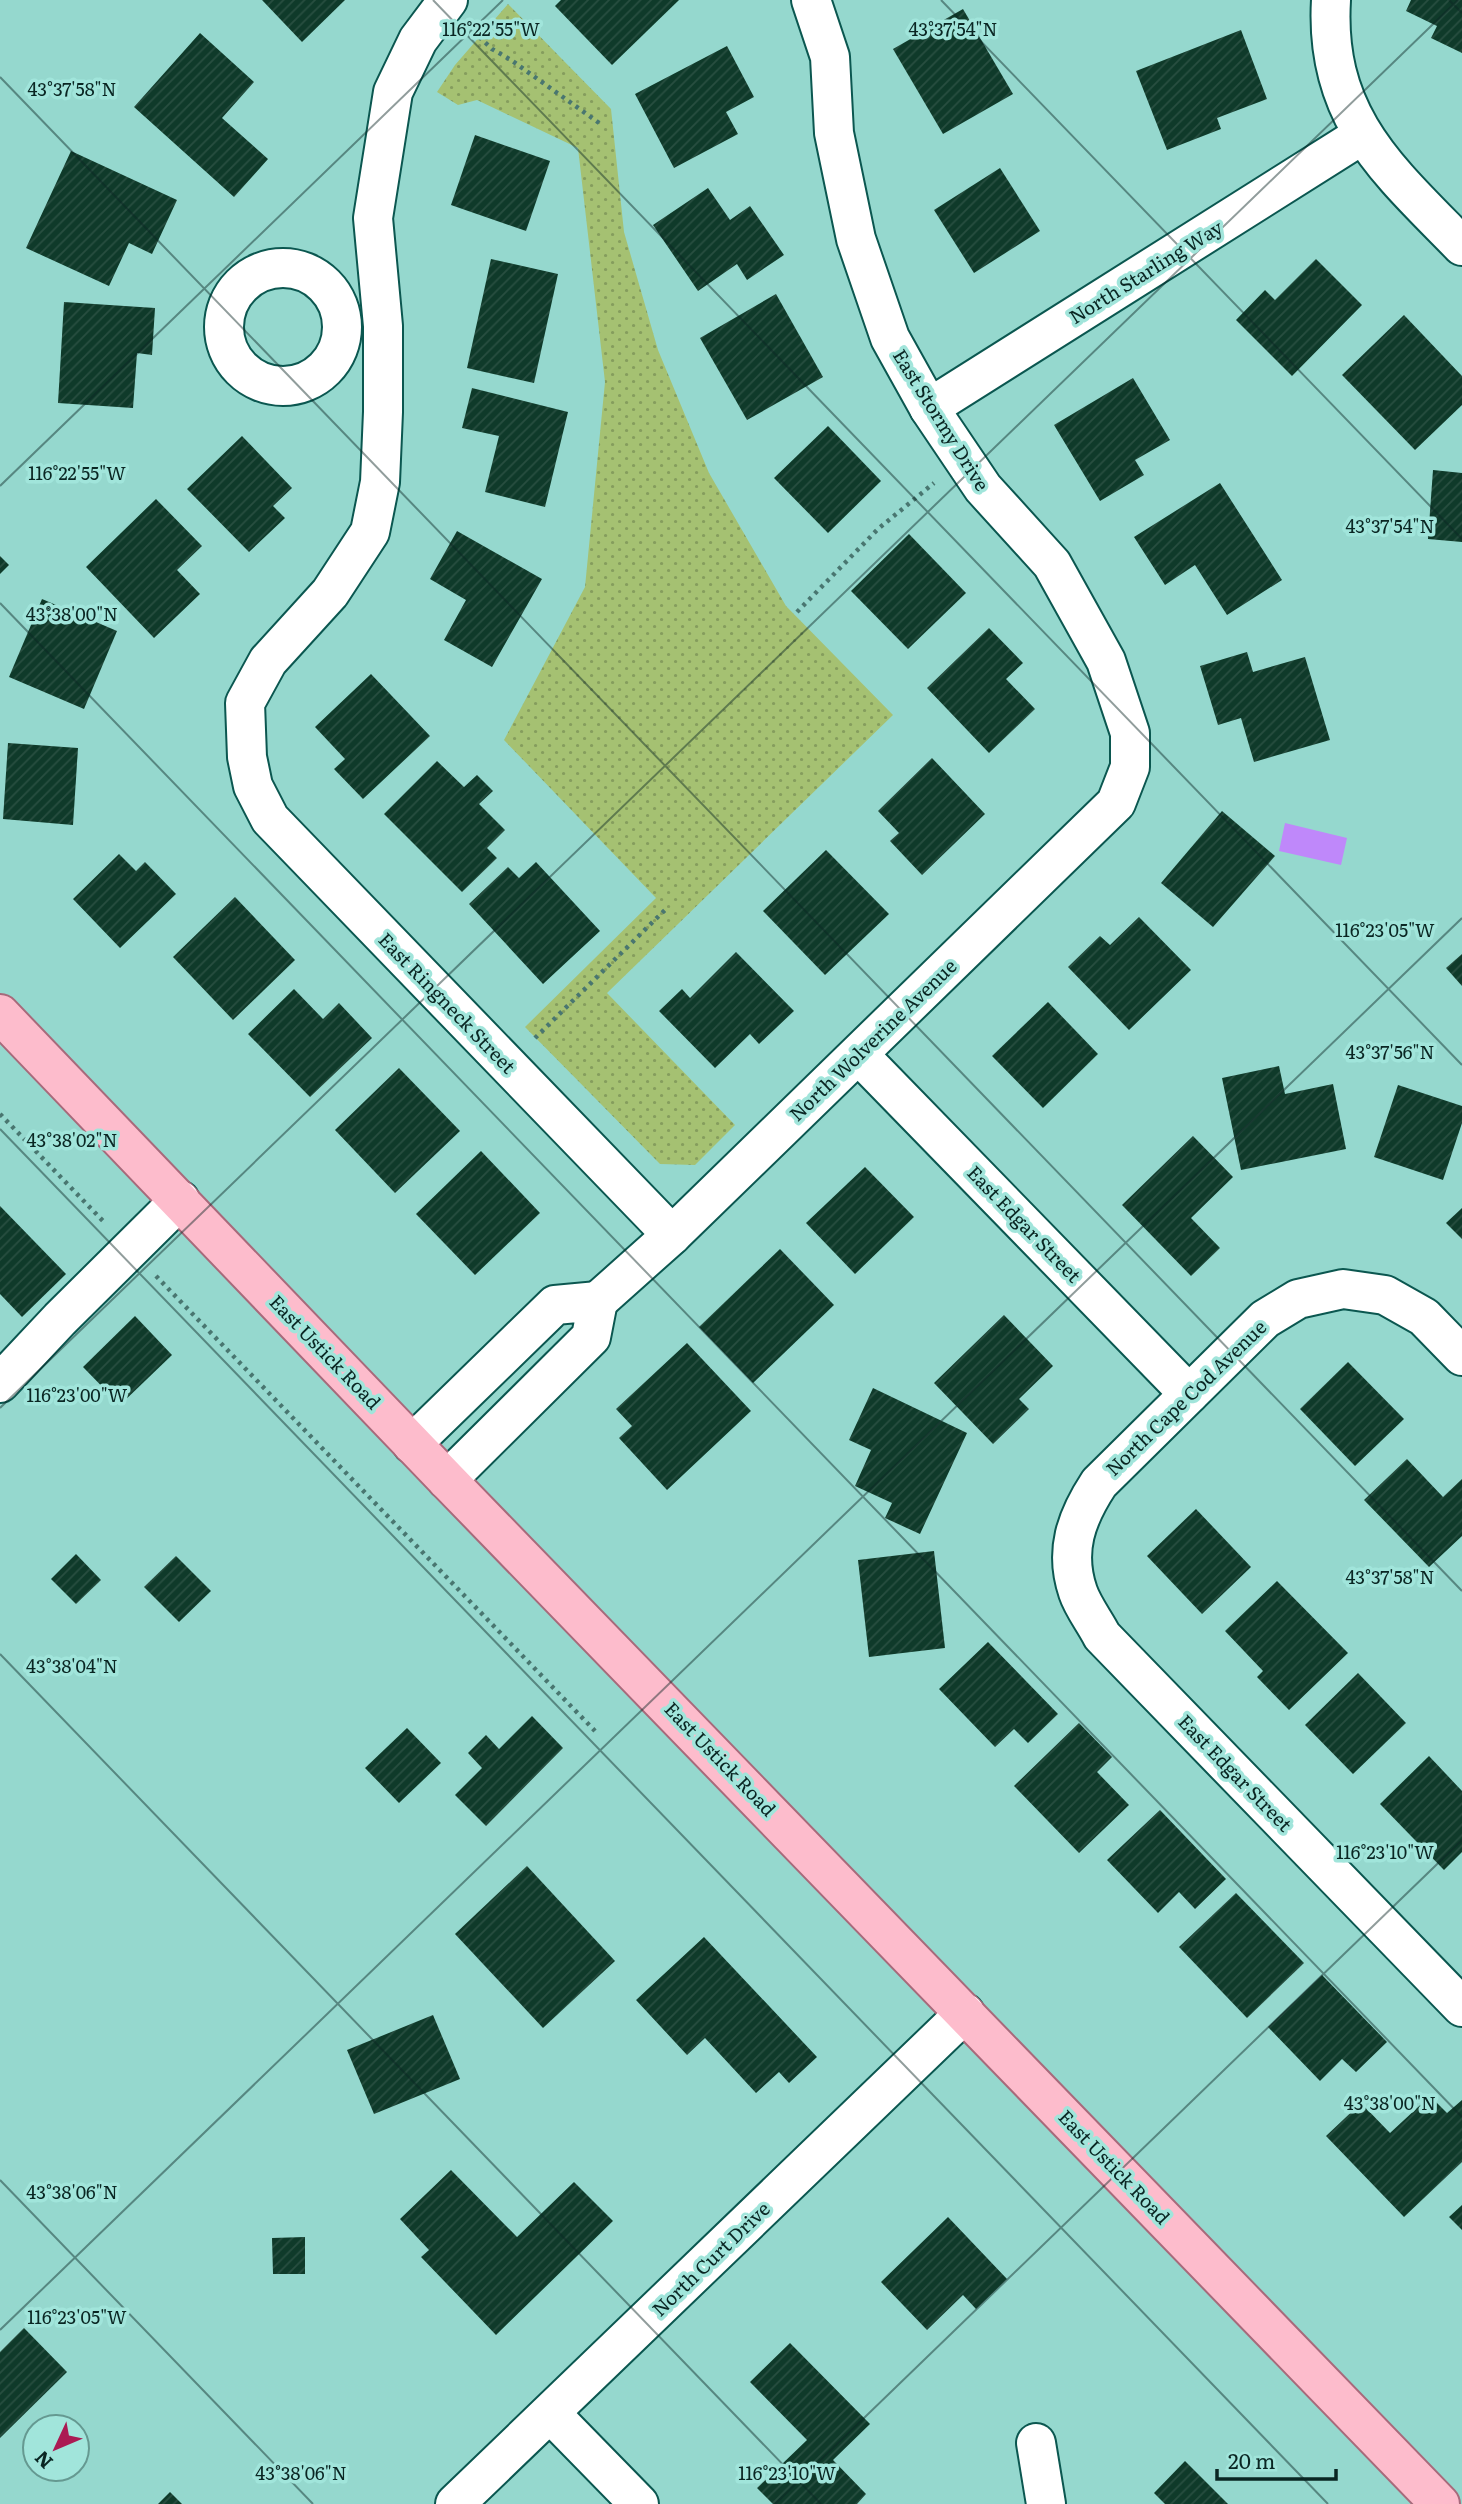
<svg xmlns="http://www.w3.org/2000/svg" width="1462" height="2504" font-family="Literata,serif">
<defs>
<pattern id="park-dots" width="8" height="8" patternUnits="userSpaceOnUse" patternTransform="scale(1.75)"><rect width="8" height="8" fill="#a5c172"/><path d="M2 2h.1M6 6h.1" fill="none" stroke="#859d5d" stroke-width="1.8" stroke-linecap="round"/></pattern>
<pattern id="building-hatch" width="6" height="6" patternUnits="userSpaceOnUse" patternTransform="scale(1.75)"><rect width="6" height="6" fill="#0f3a2a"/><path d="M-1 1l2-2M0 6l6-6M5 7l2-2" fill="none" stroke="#284e40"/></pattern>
</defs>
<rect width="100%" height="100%" fill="#95d8ce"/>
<polygon fill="url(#park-dots)" points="508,4 611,109 624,232 658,350 709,473 786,606 893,715 607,993 735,1125 695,1165 660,1164 525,1027 656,898 504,740 585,587 605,382 578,148 477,100 458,105 437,92 455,65"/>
<polygon fill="#bf88fa" points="1285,823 1347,838 1341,865 1279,851"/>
<g fill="url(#building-hatch)">
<polygon points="262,0 345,0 302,42"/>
<polygon points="561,0 679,0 612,65 555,6"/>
<polygon points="1411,0 1462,0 1462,53 1431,38 1437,26 1406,11"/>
<polygon points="963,9 1013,94 943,134 893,49"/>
<polygon points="1241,30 1267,99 1217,118 1221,129 1167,150 1136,71"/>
<polygon points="200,33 254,82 222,118 268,159 234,197 134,107"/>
<polygon points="727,46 754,97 726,112 738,134 674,168 635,94"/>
<polygon points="475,135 550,161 526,231 451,205"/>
<polygon points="71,151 177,200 152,254 129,243 109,286 26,248"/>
<polygon points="1000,168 1040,231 974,273 934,210"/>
<polygon points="708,188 730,220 750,206 784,255 747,280 737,264 698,291 653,225"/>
<polygon points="491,259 558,274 534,383 467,368"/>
<polygon points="1316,259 1362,305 1292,376 1236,320 1265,290 1275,300"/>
<polygon points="776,294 823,377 747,420 700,338"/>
<polygon points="64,302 155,308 152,355 137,353 133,408 58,403"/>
<polygon points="1404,315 1462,376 1462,405 1415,450 1342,375"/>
<polygon points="1133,378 1170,440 1135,460 1144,475 1100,501 1054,425"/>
<polygon points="472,388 568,412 545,507 485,492 499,436 462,428"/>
<polygon points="828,426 881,481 828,533 774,478"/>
<polygon points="242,436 292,488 273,506 285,518 249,552 187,489"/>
<polygon points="1433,470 1462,473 1462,542 1428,539"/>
<polygon points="1220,483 1282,580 1227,615 1195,565 1165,585 1134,537"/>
<polygon points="156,499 202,546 177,570 200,594 154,638 86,567"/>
<polygon points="457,531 542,579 492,667 444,640 466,600 430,579"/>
<polygon points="909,534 966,593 908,649 851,591"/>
<polygon points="0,556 9,565 0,574"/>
<polygon points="42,599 117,631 84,709 9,677"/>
<polygon points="989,628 1023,663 1006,679 1035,709 989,753 927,688"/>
<polygon points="1247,652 1253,672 1305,657 1330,740 1254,762 1241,718 1218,725 1200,666"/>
<polygon points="371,674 430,736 363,799 334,769 345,759 315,727"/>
<polygon points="8,743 78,748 73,825 3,819"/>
<polygon points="932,758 985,814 922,875 890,841 899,833 878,811"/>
<polygon points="437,761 464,787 477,775 493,791 479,804 505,830 487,848 497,858 462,892 384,814"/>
<polygon points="1222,811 1275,856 1213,927 1161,883"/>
<polygon points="826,850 889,914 825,975 763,911"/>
<polygon points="119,854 136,871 145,862 176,894 120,948 73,899"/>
<polygon points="536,862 600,931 543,984 469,904 508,867 519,878"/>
<polygon points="235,897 295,960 233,1020 173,957"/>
<polygon points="1139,917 1191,970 1129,1030 1068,967 1100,936 1110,945"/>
<polygon points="736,952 794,1011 759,1044 750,1034 715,1068 659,1011 682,989 690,998"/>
<polygon points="1462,954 1462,986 1446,968"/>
<polygon points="294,989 323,1019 339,1003 372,1038 310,1097 248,1034"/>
<polygon points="1048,1002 1098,1054 1043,1108 992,1056"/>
<polygon points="1279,1066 1285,1094 1333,1084 1346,1149 1241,1170 1222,1078"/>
<polygon points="399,1068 460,1131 395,1193 335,1130"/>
<polygon points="1398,1085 1462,1106 1462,1123 1443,1180 1374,1157"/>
<polygon points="1193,1136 1233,1177 1191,1218 1220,1248 1191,1276 1122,1205"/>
<polygon points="481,1151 540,1213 475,1275 416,1214"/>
<polygon points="865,1167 914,1217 855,1274 806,1223"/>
<polygon points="0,1206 66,1274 22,1317 0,1294"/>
<polygon points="1462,1208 1462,1239 1446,1223"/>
<polygon points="780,1249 834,1305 753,1383 699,1327"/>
<polygon points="1004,1315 1053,1366 1019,1399 1029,1409 993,1444 934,1383"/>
<polygon points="135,1316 172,1355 120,1405 83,1367"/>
<polygon points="687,1343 751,1411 667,1490 619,1438 632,1426 616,1409"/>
<polygon points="1348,1362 1404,1419 1355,1466 1300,1409"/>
<polygon points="873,1388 967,1433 920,1534 885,1518 892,1503 855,1486 871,1450 849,1440"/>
<polygon points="1407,1459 1443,1497 1462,1479 1462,1536 1429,1567 1364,1500"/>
<polygon points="1196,1509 1251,1567 1202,1614 1147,1556"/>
<polygon points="934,1551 945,1648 869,1657 858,1560"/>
<polygon points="76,1554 101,1580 76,1604 51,1579"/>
<polygon points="176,1556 211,1591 179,1622 144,1587"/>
<polygon points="1277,1581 1348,1653 1289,1710 1257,1677 1263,1671 1225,1631"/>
<polygon points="988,1642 1058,1714 1028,1743 1014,1729 995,1747 939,1689"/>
<polygon points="1358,1673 1406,1723 1353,1774 1305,1725"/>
<polygon points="532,1716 563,1748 486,1826 455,1795 482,1768 468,1753 486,1735 499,1749"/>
<polygon points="1079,1723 1112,1757 1097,1772 1129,1805 1079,1853 1014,1786"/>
<polygon points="407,1728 441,1763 399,1803 365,1768"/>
<polygon points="1429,1756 1462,1791 1462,1852 1444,1870 1380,1804"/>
<polygon points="1160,1810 1226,1879 1195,1909 1179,1892 1158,1913 1107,1860"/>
<polygon points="527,1866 615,1961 543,2028 455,1934"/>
<polygon points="1236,1893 1304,1963 1247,2018 1179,1947"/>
<polygon points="704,1937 817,2057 789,2083 779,2072 756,2093 705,2038 687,2055 636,2000"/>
<polygon points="1322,1975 1387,2042 1356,2072 1342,2059 1320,2081 1268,2027"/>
<polygon points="433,2015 460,2079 374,2114 347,2050"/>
<polygon points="1430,2096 1447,2113 1462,2100 1462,2162 1404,2217 1326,2136 1361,2103 1390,2133"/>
<polygon points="451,2170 517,2237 574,2182 613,2221 496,2335 421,2257 429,2250 400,2219"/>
<polygon points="1462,2205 1462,2230 1449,2217"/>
<polygon points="948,2217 1007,2279 976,2309 963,2295 927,2330 881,2282"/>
<polygon points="305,2237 305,2274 273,2274 272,2238"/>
<polygon points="24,2328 67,2372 0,2438 0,2352"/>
<polygon points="790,2343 870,2424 833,2460 866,2494 857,2504 773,2504 757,2488 807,2440 750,2382"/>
<polygon points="1185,2461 1228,2504 1165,2504 1154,2493"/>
<polygon points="170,2492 182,2504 158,2504"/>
</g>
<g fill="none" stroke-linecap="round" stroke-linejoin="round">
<g stroke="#0b5750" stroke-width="42">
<g id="minor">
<polyline points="448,0 418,40 393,92 373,218 383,326 383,412 380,482 370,532 330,593 268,661 245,703 247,757 253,786 270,819 672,1235"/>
<path d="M1331,0C1324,117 1388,170 1462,246"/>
<circle cx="283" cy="327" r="59"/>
<polyline points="929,408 1362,135"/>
<polyline points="859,1055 1189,1394"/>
<polyline points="598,1301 672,1235 1116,803 1130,767 1130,733 1106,661 1052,564 983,488 929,408 890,338 856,239 834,133 830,57 811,0"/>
<path d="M1462,1356L1424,1317L1385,1295L1343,1289L1298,1299L1265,1319L1099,1483C1076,1518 1064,1551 1078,1592C1083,1607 1095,1622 1102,1636L1462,2007"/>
<polyline points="0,1383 60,1319 180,1200"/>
<polyline points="412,1444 555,1305 598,1301 591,1337 447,1480"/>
<polyline points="551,2414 639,2504"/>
<polyline points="1036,2443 1046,2504"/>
<polyline points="455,2504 965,2013"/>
</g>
</g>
<g stroke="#a76a7b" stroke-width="42">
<polyline id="major" points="0,1014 447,1480 1440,2504"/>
</g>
<g stroke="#497670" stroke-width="4.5" stroke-dasharray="3.5 5" stroke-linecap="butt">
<polyline points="473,31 492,49 511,60 602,125"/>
<polyline points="797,612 878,529 934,483"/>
<polyline points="535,1038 668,907"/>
<polyline points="0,1114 104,1222"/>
<polyline points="156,1276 595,1731"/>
</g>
<use href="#minor" stroke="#fff" stroke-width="38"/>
<use href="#major" stroke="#fdbccc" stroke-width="38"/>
</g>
<path fill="none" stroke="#0a2623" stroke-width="2" stroke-opacity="0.45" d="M433,0L1462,1065M941,0L1462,539M1449,0L1462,13M0,77L1462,1591M0,486L503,0M0,603L1462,2117M0,1129L1328,2504M0,1408L1458,0M0,1654L821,2504M0,2180L313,2504M0,2330L1462,918M775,2504L1462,1840"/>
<g text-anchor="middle" stroke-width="7" stroke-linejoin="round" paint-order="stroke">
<g font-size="19" fill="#0a2623" stroke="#a1e5db">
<text transform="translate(1146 272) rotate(-32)" y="7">North Starling Way</text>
<text transform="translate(941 420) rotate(58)" y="7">East Stormy Drive</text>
<text transform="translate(447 1003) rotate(46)" y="7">East Ringneck Street</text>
<text transform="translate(873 1040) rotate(-44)" y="7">North Wolverine Avenue</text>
<text transform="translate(1024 1224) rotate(46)" y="7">East Edgar Street</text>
<text transform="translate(325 1352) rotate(46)" y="7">East Ustick Road</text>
<text transform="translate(1186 1398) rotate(-44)" y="7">North Cape Cod Avenue</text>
<text transform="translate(720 1759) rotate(46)" y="7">East Ustick Road</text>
<text transform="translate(1235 1773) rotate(46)" y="7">East Edgar Street</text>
<text transform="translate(1114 2167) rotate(46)" y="7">East Ustick Road</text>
<text transform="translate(711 2259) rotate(-44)" y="7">North Curt Drive</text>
</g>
</g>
<g font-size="18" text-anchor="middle" fill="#0a2623" stroke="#a1e5db" stroke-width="7" stroke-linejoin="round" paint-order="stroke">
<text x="491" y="36">116°22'55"W</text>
<text x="953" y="36">43°37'54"N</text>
<text x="72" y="96">43°37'58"N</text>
<text x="77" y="480">116°22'55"W</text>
<text x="1390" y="533">43°37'54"N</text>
<text x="72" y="621">43°38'00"N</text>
<text x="1385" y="937">116°23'05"W</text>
<text x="1390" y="1059">43°37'56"N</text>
<text x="72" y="1147">43°38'02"N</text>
<text x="77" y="1402">116°23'00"W</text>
<text x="1390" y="1584">43°37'58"N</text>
<text x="72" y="1673">43°38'04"N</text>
<text x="1385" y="1859">116°23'10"W</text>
<text x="1390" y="2110">43°38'00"N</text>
<text x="72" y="2199">43°38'06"N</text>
<text x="77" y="2324">116°23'05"W</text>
<text x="301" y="2480">43°38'06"N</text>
<text x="787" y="2480">116°23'10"W</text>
</g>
<g transform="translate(56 2448) rotate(226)"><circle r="33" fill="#a1e5db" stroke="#659991" stroke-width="2"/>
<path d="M0-5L12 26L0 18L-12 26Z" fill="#ab1a53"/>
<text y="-10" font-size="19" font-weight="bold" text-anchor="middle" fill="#0a2623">N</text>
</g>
<path d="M1217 2469v10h119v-10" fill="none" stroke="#0a2623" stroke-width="3.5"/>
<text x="1228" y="2469" font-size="21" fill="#0a2623" stroke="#a1e5db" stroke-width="5" paint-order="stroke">20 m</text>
</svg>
